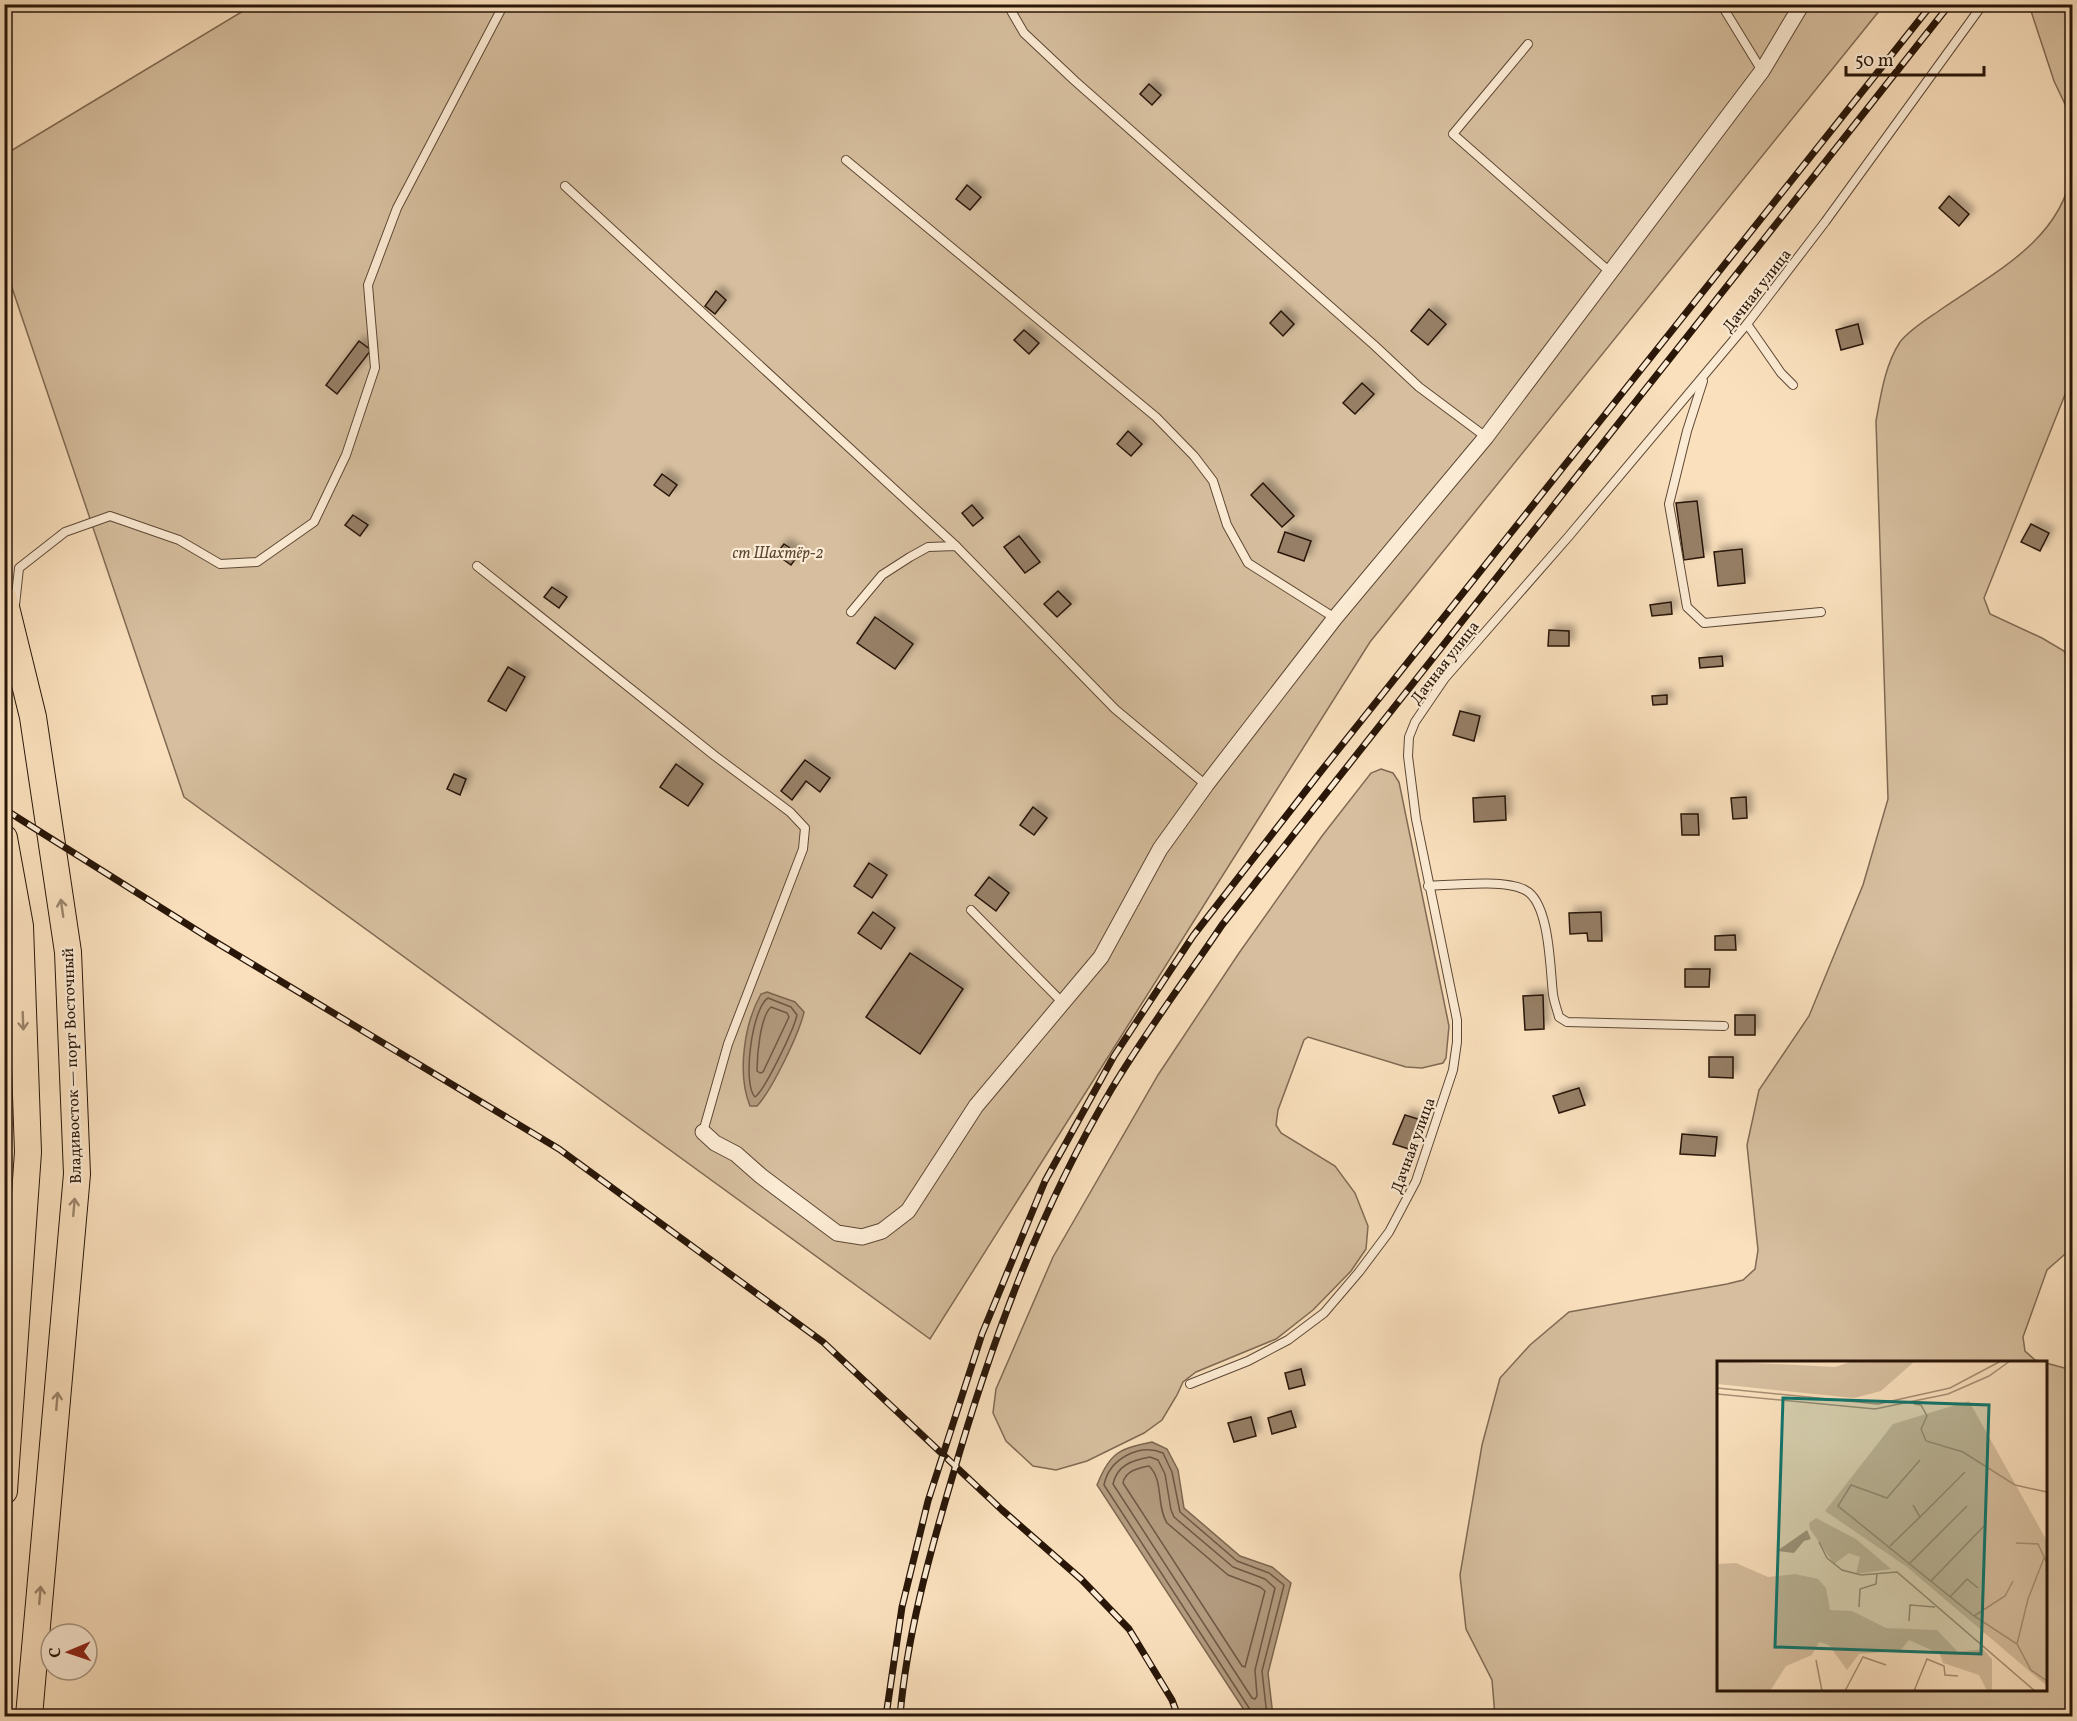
<svg xmlns="http://www.w3.org/2000/svg" width="2077" height="1721" font-family="Vollkorn,serif">
<defs>
<filter id="shadow"><feDropShadow dx="5.5" dy="-5.5" stdDeviation="3" flood-color="#0004"/></filter>
</defs>
<rect width="100%" height="100%" fill="#fae0bd"/>
<filter id="stains"><feTurbulence type="fractalNoise" baseFrequency=".00333" numOctaves="4"/><feColorMatrix values="0 0 0 0 .2 0 0 0 0 .09 0 0 0 0 .02 0 0 0 .5 -.17"/></filter>
<radialGradient id="worn" r=".72"><stop offset=".6" stop-color="#630" stop-opacity="0"/><stop offset="1" stop-color="#630" stop-opacity=".3"/></radialGradient>
<g fill="#d6be9e" stroke="#806a53" stroke-width="1.5">
<polygon points="253,5 1884,5 1370,642 930,1339 184,797 5,267 4,155"/>
<polygon points="2029,5 2072,5 2072,119 2054,81"/>
<path d="M2072,173V377L1984,598L1990,614L2042,638L2064,651L2072,669V1248L2047,1270L2023,1337L2025,1351L2035,1360L2045,1362H1718V1690H2046V1363L2072,1370V1716H1495L1492,1680L1466,1629L1460,1575L1482,1445L1500,1378L1530,1345L1569,1312L1727,1284L1743,1280L1755,1269L1758,1250L1747,1145L1759,1090L1809,1016L1863,885L1888,799L1876,421C1881,394 1885,365 1900,342C1911,328 1929,318 1943,308C1995,272 2059,241 2072,173Z"/>
<polygon points="1381,769 1393,773 1399,782 1449,1026 1446,1058 1443,1063 1422,1068 1406,1067 1308,1037 1304,1040 1278,1110 1276,1125 1281,1133 1335,1166 1355,1193 1368,1226 1366,1249 1351,1271 1313,1310 1276,1339 1196,1372 1183,1382 1177,1395 1162,1420 1144,1433 1087,1461 1056,1470 1033,1466 1006,1441 993,1413 996,1389 1053,1257 1158,1075 1239,953 1322,836 1371,773"/>
</g>
<g fill="#b39b7f" stroke="#7c664f" stroke-width="1.5">
<path d="M767,992L795,1002L804,1012C799,1034 772,1090 757,1106H750C737,1074 744,1024 761,994Z"/>
<path d="M1152,1442L1167,1449L1178,1470L1184,1508L1240,1556L1272,1567L1291,1583L1268,1673L1273,1716H1248L1097,1485C1110,1452 1119,1449 1152,1442Z"/>
</g>
<g fill="none" stroke-linecap="round" stroke-linejoin="round">
<g stroke="#6e5844" stroke-width="1.5">
<path d="M768,998L791,1007L797,1015C794,1029 765,1090 755,1097C742,1084 752,1008 768,998Z"/>
<path d="M771,1007L787,1013L789,1017L763,1072L760,1073L757,1071C757,1056 760,1017 771,1007Z"/>
<path d="M1150,1457L1158,1460L1165,1474L1171,1510L1174,1517L1233,1567L1265,1579L1275,1588L1255,1670L1257,1696L1255,1699L1252,1698L1113,1484C1117,1465 1133,1460 1150,1457Z"/>
<path d="M1149,1466C1164,1480 1156,1506 1167,1523L1228,1575L1260,1587L1265,1591L1245,1667L1242,1666L1123,1483C1125,1471 1138,1468 1149,1466Z"/>
<path d="M1252,1716L1251,1711L1104,1485C1109,1459 1139,1443 1163,1453L1172,1472L1180,1512L1237,1561L1269,1573L1284,1585L1262,1671L1267,1716"/>
</g>
</g>
<g fill="#967f66" stroke="#291608" stroke-width="1.5" filter="url(#shadow)">
<polygon points="1149,84 1161,95 1152,105 1140,94"/>
<polygon points="967,185 981,197 970,210 956,199"/>
<polygon points="1949,196 1969,214 1959,226 1939,208"/>
<polygon points="716,291 726,300 715,314 705,306"/>
<polygon points="1429,309 1446,324 1428,345 1411,331"/>
<polygon points="1281,311 1294,324 1283,336 1270,323"/>
<polygon points="1858,324 1863,344 1841,350 1836,330"/>
<polygon points="1024,330 1039,343 1029,354 1014,340"/>
<polygon points="359,341 371,350 337,394 326,385"/>
<polygon points="1362,383 1374,394 1355,414 1343,403"/>
<polygon points="1128,431 1142,444 1131,456 1117,444"/>
<polygon points="662,474 677,485 669,496 654,485"/>
<polygon points="1263,483 1294,516 1282,527 1251,495"/>
<polygon points="1697,501 1704,557 1684,560 1676,503"/>
<polygon points="972,505 983,518 973,526 962,513"/>
<polygon points="353,515 368,525 360,536 345,525"/>
<polygon points="2031,524 2049,533 2040,551 2021,542"/>
<polygon points="1285,532 1311,541 1304,561 1278,552"/>
<polygon points="1019,536 1040,562 1025,573 1004,547"/>
<polygon points="784,544 799,554 791,565 776,554"/>
<polygon points="1742,549 1745,583 1718,586 1714,552"/>
<polygon points="552,587 567,597 559,608 544,597"/>
<polygon points="1058,591 1071,604 1057,617 1044,604"/>
<polygon points="1671,602 1672,614 1652,616 1650,605"/>
<polygon points="875,617 913,644 895,669 857,643"/>
<polygon points="1549,630 1569,631 1569,646 1548,646"/>
<polygon points="1722,656 1723,666 1700,668 1699,658"/>
<polygon points="508,667 525,677 506,711 488,701"/>
<polygon points="1667,695 1667,704 1653,705 1652,696"/>
<polygon points="1460,711 1480,716 1474,741 1453,735"/>
<polygon points="805,760 830,778 820,792 806,781 792,800 781,791"/>
<polygon points="676,764 703,784 688,806 660,787"/>
<polygon points="454,774 466,779 460,795 447,789"/>
<polygon points="1505,796 1506,820 1474,822 1473,798"/>
<polygon points="1746,797 1747,818 1733,819 1731,798"/>
<polygon points="1033,807 1047,818 1034,835 1020,825"/>
<polygon points="1681,814 1698,814 1699,835 1682,835"/>
<polygon points="869,863 887,875 872,898 854,886"/>
<polygon points="989,877 1009,893 996,911 975,895"/>
<polygon points="873,912 895,928 881,949 858,933"/>
<polygon points="1601,912 1602,941 1588,941 1587,933 1570,934 1569,913"/>
<polygon points="1735,935 1736,950 1715,950 1715,936"/>
<polygon points="910,953 963,989 920,1054 866,1017"/>
<polygon points="1685,969 1710,969 1709,987 1685,987"/>
<polygon points="1543,995 1544,1029 1525,1030 1523,996"/>
<rect x="1735" y="1015" width="20" height="20"/>
<polygon points="1709,1057 1733,1057 1733,1078 1709,1077"/>
<polygon points="1579,1088 1585,1105 1559,1113 1553,1096"/>
<polygon points="1405,1115 1421,1120 1409,1149 1393,1144"/>
<polygon points="1682,1134 1717,1137 1715,1156 1680,1154"/>
<polygon points="1301,1369 1305,1385 1289,1389 1285,1373"/>
<polygon points="1291,1411 1296,1427 1272,1434 1268,1418"/>
<polygon points="1251,1417 1256,1436 1234,1442 1228,1423"/>
</g>
<g fill="none" stroke-linecap="round" stroke-linejoin="round">
<g stroke="#5d4835" stroke-width="10">
<g id="service">
<polyline points="1721,4 1762,71"/>
<polyline points="1010,9 1024,33 1075,81 1374,345 1419,387 1486,437"/>
<polyline points="1528,44 1453,134 1610,272"/>
<polyline points="846,160 1156,417 1194,456 1213,481 1227,525 1248,563 1335,618"/>
<polyline points="565,186 956,546"/>
<polyline points="1747,324 1781,373 1793,385"/>
<polyline points="1703,381 1687,431 1669,504 1687,607 1704,623 1821,612"/>
<polyline points="477,566 715,756 790,812 805,828 803,849 728,1044 703,1132"/>
<polyline points="15,605 19,568 65,532 110,516 179,540 220,564 257,562 314,522 346,455 375,368 368,285 397,208 504,4"/>
<polyline points="851,612 882,575 910,557 928,547 956,546 1115,709 1206,785"/>
<path d="M1428,886C1453,885 1504,879 1525,890C1550,902 1550,970 1553,994C1554,1002 1557,1009 1559,1017L1567,1022L1724,1026"/>
<polyline points="971,910 1062,1002"/>
<polyline points="1190,1384 1248,1361 1288,1340 1324,1313 1359,1272 1389,1232 1416,1181 1453,1070 1457,1042 1457,1020 1416,819 1408,756 1409,737 1415,722 1445,678 1569,536 1747,324 1825,222 1983,4"/>
</g>
</g>
<g stroke="#5d4835" stroke-width="17">
<polyline id="minor" points="703,1132 715,1143 736,1154 761,1176 837,1233 862,1237 882,1231 908,1211 976,1106 1101,957 1160,849 1206,785 1335,618 1486,437 1762,71 1802,4"/>
</g>
<g stroke="#291608" stroke-width="28">
<g id="trunk">
<polyline points="4,599 33,717 68,952 77,1174 29,1716"/>
<polyline points="4,838 20,926 28,1152 4,1491"/>
</g>
</g>
<use href="#service" stroke="#fcebd4" stroke-width="8"/>
<use href="#minor" stroke="#fcebd4" stroke-width="15"/>
<use href="#trunk" stroke="#fae0bd" stroke-width="26"/>
<g stroke="#291608" stroke-width="7">
<g id="rail">
<polyline points="4,809 209,938 559,1149 823,1342 1002,1510 1081,1579 1129,1629 1172,1700 1178,1716"/>
<polyline points="886,1716 902,1607 928,1501 982,1334 1045,1181 1114,1056 1193,936 1318,775 1932,4"/>
<path d="M900,1716C907,1635 929,1556 952,1478C991,1343 1039,1211 1111,1090C1145,1033 1185,980 1222,925L1950,4"/>
</g>
</g>
<use href="#rail" stroke="#fcebd4" stroke-width="4.5" stroke-dasharray="14" stroke-linecap="butt"/>
</g>
<defs><path id="oneway-shaft" d="M-6 0H5M1.5-3L5.5 0L1.5 3" fill="none" stroke-width="1.6" stroke-linecap="round" stroke-linejoin="round" transform="scale(1.5)"/></defs>
<g stroke="#9c856c">
<use href="#oneway-shaft" transform="translate(62 908) rotate(-98)"/>
<use href="#oneway-shaft" transform="translate(23 1021) rotate(88)"/>
<use href="#oneway-shaft" transform="translate(74 1207) rotate(-85)"/>
<use href="#oneway-shaft" transform="translate(57 1401) rotate(-85)"/>
<use href="#oneway-shaft" transform="translate(40 1595) rotate(-85)"/>
</g>
<g text-anchor="middle" stroke-width="4.5" stroke-linejoin="round" paint-order="stroke">
<g font-size="16" fill="#291608" stroke="#fcebd4">
<text transform="translate(1756 290) rotate(-52)" y="6">Дачная улица</text>
<text transform="translate(1444 662) rotate(-52)" y="6">Дачная улица</text>
<text transform="translate(71 1066) rotate(-92)" y="6">Владивосток — порт Восточный</text>
<text transform="translate(1412 1145) rotate(-70)" y="6">Дачная улица</text>
</g>
<g font-size="16" font-style="italic" fill="#5d4835" stroke="#fcebd4">
<text x="778" y="558">ст Шахтёр-2</text>
</g>
</g>
<g transform="translate(1717 1361)">
<rect width="330" height="330" fill="#fae0bd"/>
<path d="M0,0L118,6L136,0H198L164,30L137,37L0,23ZM252,40L330,180V325L190,206L108,150L176,63ZM99,157L139,178L174,208L139,213L143,196L132,192L117,203L93,168L92,162ZM19,202L51,216L78,213L101,218L109,227L113,249L135,250L169,267L220,269L241,291L266,288L275,298V330H270L262,314L226,302L223,293L192,279L183,290L142,293L130,309L112,284L102,281L95,294L69,305L53,330H0V203Z" fill="#d6be9e"/>
<path d="M90,169L94,178L87,180L77,192L60,190Z" fill="#b39b7f"/>
<path fill="none" stroke="#a68f75" stroke-width="1.5" d="M0,27L161,43L233,27L284,0M0,33L158,48L231,33L272,15L293,0M197,43L204,44L210,55L204,68L209,80L246,91L298,124L330,131M203,99L170,137L134,124L121,145L257,255L300,283L314,309L330,320M203,156L248,111M102,181L110,197L125,209L144,214L180,211L318,330M299,182L321,183L330,202M173,185L203,156L196,144M193,202L250,145M214,220L267,165M233,236L250,218L261,227M142,246L143,228L159,223L160,212M257,255L288,235L296,220M192,260L193,244L218,246M300,283L311,238L327,197M99,299L105,330M128,330L146,296L169,304M197,330L210,298L227,305L228,314L241,315"/>
<path fill="#0f766e" fill-opacity="0.15" stroke="#0f766e" stroke-width="3" d="M66,37L272,44L264,293L58,286Z"/>
<rect width="330" height="330" fill="none" stroke="#291608" stroke-width="3"/>
</g>
<rect width="2077" height="1721" fill="none" stroke="#fae0bd" stroke-width="24"/>
<rect x="6" y="6" width="2065" height="1709" fill="none" stroke="#291608" stroke-width="3"/>
<rect x="12" y="12" width="2053" height="1697" fill="none" stroke="#291608" stroke-width="1.5"/>
<g transform="translate(69 1652) rotate(268)"><circle r="28" fill="#fcebd4" stroke="#a89682" stroke-width="1.5"/>
<path d="M0-4.5L10 22L0 15L-10 22Z" fill="#8f2418"/>
<text y="-9" font-size="16" font-weight="bold" text-anchor="middle" fill="#291608">С</text>
</g>
<path d="M1846 66v9h138v-9" fill="none" stroke="#291608" stroke-width="3"/>
<text x="1855" y="66" font-size="18" fill="#291608" stroke="#fcebd4" stroke-width="4.5" paint-order="stroke">50 m</text>
<rect width="100%" height="100%" filter="url(#stains)"/>
<rect width="100%" height="100%" fill="url(#worn)"/>
</svg>
